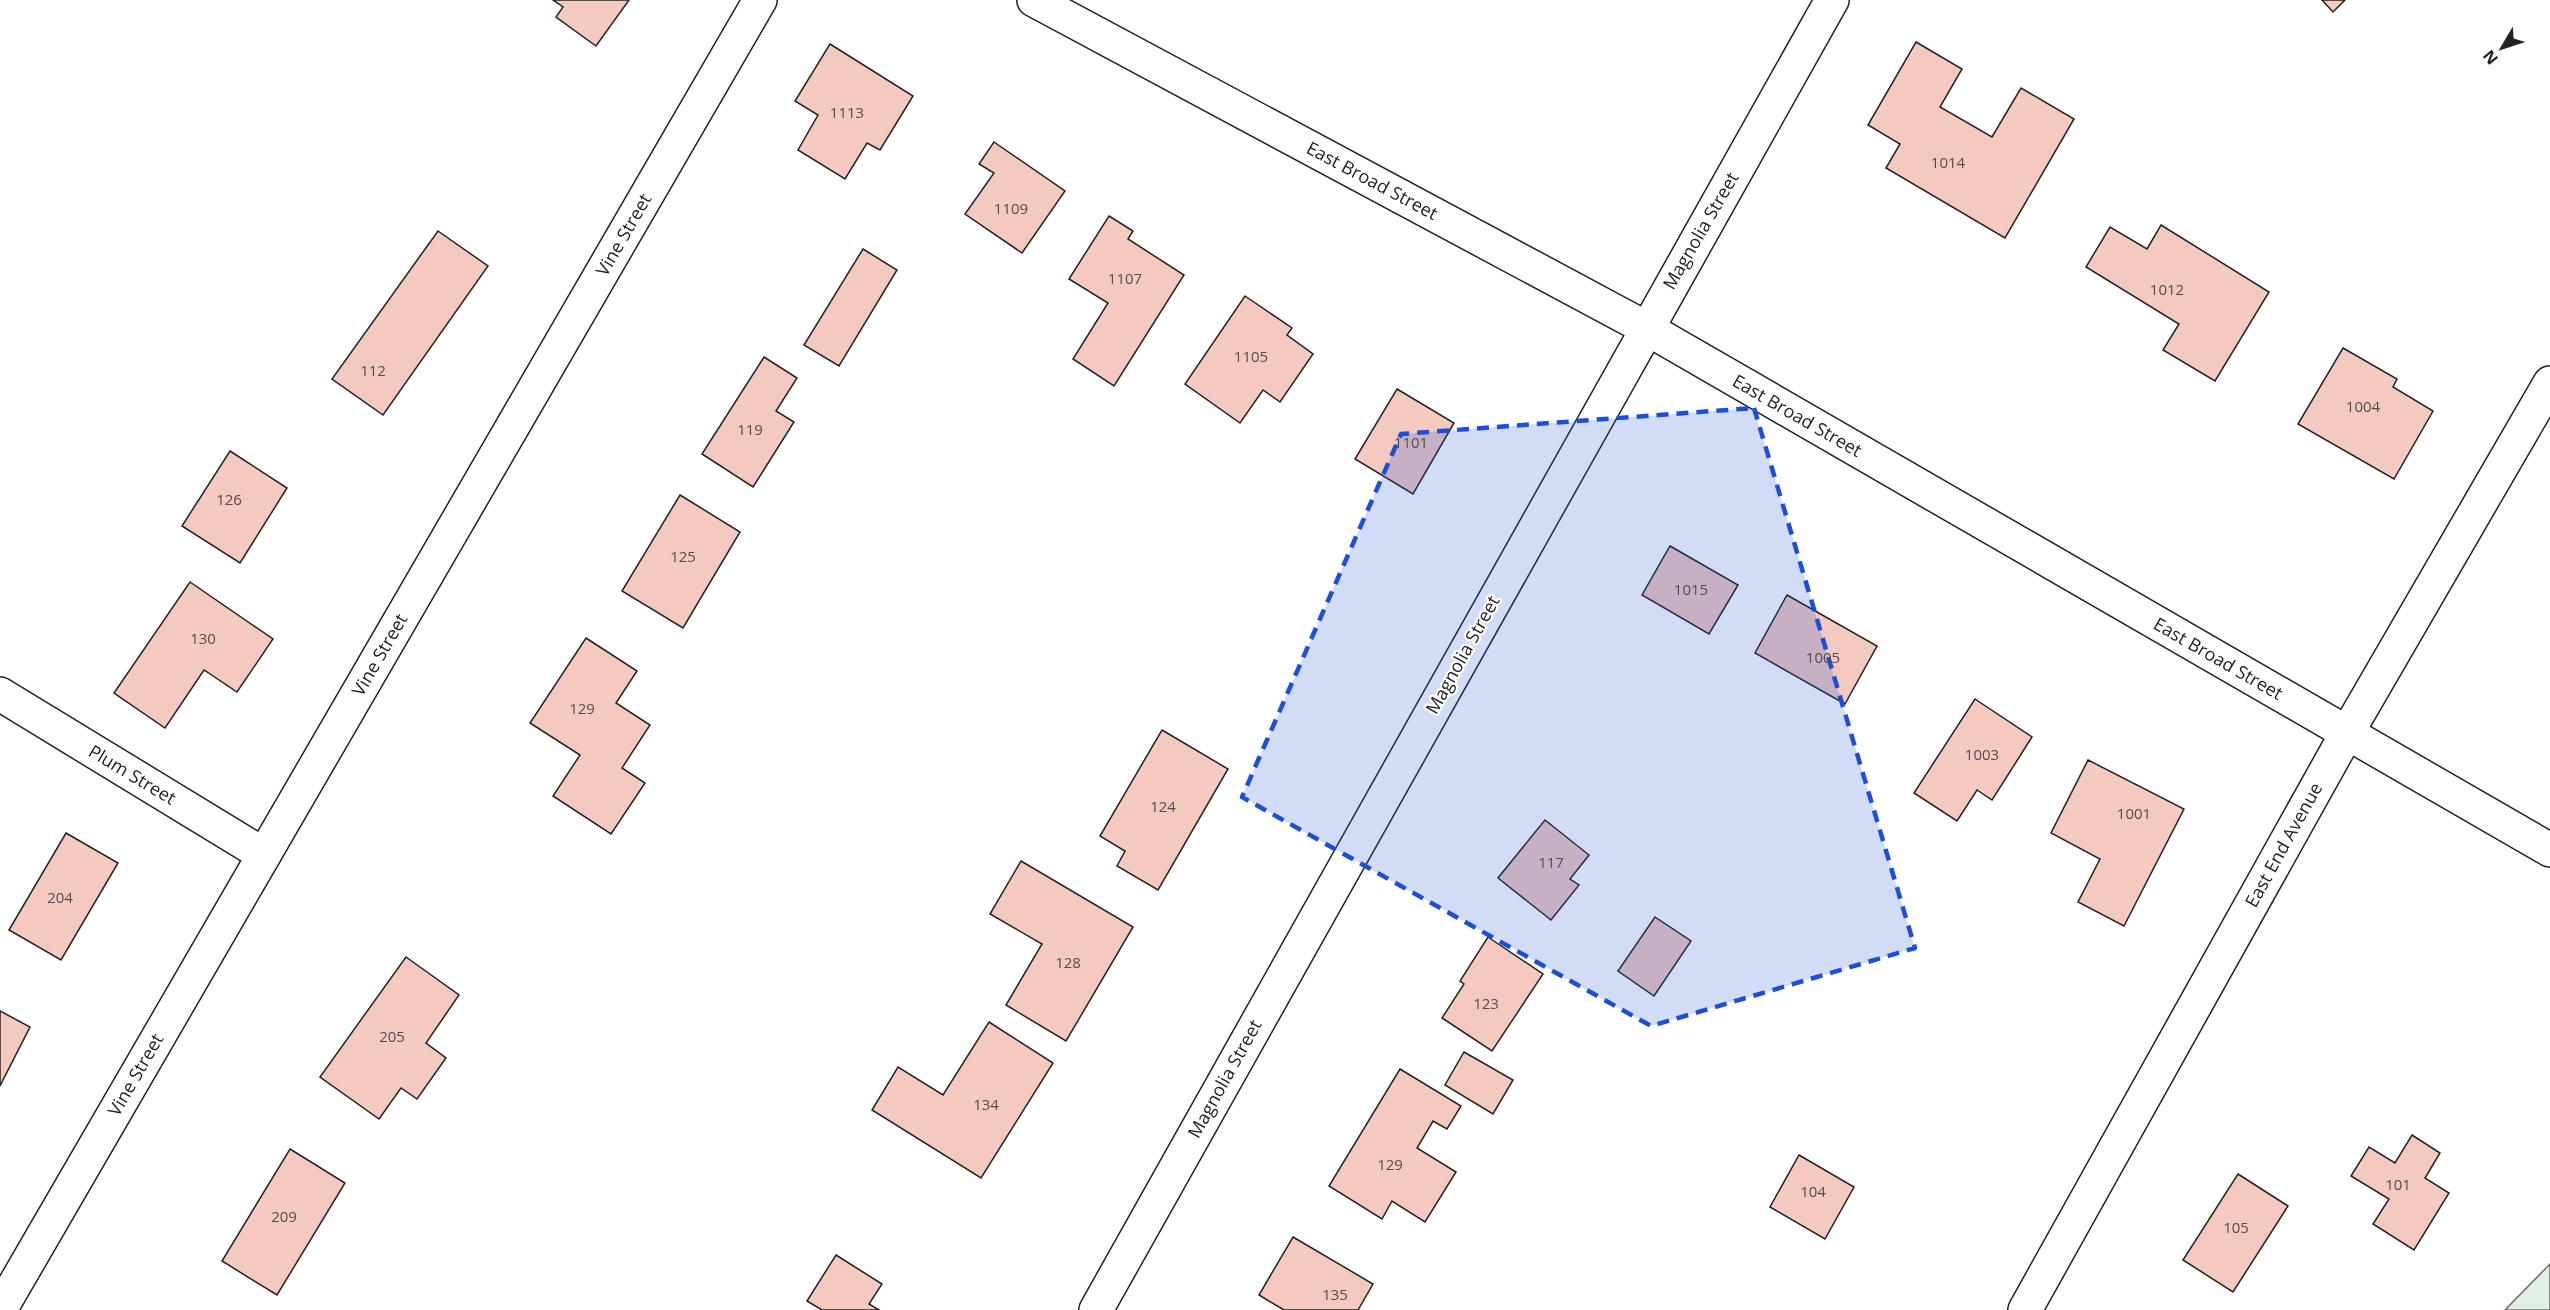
<svg xmlns="http://www.w3.org/2000/svg" width="2550" height="1310" font-family="'Open Sans',sans-serif">
<rect width="100%" height="100%" fill="#fff"/>
<polygon fill="#e0efe3" stroke="#6f6f6f" stroke-width="1.5" points="2550,1264 2550,1310 2505,1310"/>
<g fill="#f3c9c0" stroke="#222" stroke-width="1.5">
<polygon points="553,0 629,0 596,46 556,17 563,7"/>
<polygon points="2322,0 2345,0 2333,12"/>
<polygon points="1916,42 1962,69 1940,107 1992,137 2021,88 2074,119 2005,238 1886,168 1900,144 1868,125"/>
<polygon points="830,44 913,96 880,150 867,143 845,179 798,150 818,115 795,101"/>
<polygon points="994,142 1065,191 1022,253 965,214 994,173 979,164"/>
<polygon points="1109,216 1133,231 1128,239 1184,275 1114,386 1073,359 1108,303 1069,279"/>
<polygon points="2161,225 2269,292 2215,381 2163,350 2179,324 2086,267 2110,227 2147,249"/>
<polygon points="438,231 488,266 383,415 332,379"/>
<polygon points="863,249 897,270 839,366 804,345"/>
<polygon points="1245,296 1292,328 1287,335 1313,354 1280,402 1263,390 1240,423 1185,384"/>
<polygon points="2343,348 2397,379 2393,387 2433,411 2394,479 2298,424"/>
<polygon points="764,357 797,378 776,411 794,422 753,487 702,454"/>
<polygon points="1397,389 1454,423 1413,494 1355,459"/>
<polygon points="230,451 287,488 240,563 182,526"/>
<polygon points="680,495 740,532 683,628 622,591"/>
<polygon points="1670,546 1738,585 1709,634 1642,595"/>
<polygon points="190,582 273,639 237,692 204,670 165,728 114,693"/>
<polygon points="1787,595 1877,646 1845,704 1755,653"/>
<polygon points="586,638 637,671 616,703 650,725 622,768 645,783 611,834 553,796 580,755 530,723"/>
<polygon points="1975,699 2032,737 1992,800 1977,790 1957,821 1914,793"/>
<polygon points="1162,730 1228,769 1158,890 1117,866 1125,851 1100,836"/>
<polygon points="2088,760 2184,809 2124,926 2078,902 2100,859 2051,833"/>
<polygon points="1545,820 1589,855 1570,879 1579,885 1551,920 1498,878"/>
<polygon points="66,833 118,863 61,960 9,930"/>
<polygon points="1021,861 1133,927 1066,1041 1006,1005 1042,944 990,914"/>
<polygon points="1655,917 1691,941 1654,996 1618,971"/>
<polygon points="1488,937 1543,974 1492,1051 1442,1018 1464,984 1460,981"/>
<polygon points="406,957 459,995 426,1043 446,1058 417,1099 401,1088 379,1119 320,1077"/>
<polygon points="0,1011 30,1027 0,1086"/>
<polygon points="989,1022 1053,1063 981,1178 872,1110 898,1067 943,1095"/>
<polygon points="1464,1052 1513,1080 1493,1114 1445,1085"/>
<polygon points="1400,1069 1461,1106 1447,1129 1433,1121 1417,1148 1456,1172 1425,1222 1392,1201 1382,1219 1329,1186"/>
<polygon points="2412,1135 2440,1153 2425,1178 2449,1193 2414,1250 2373,1224 2389,1199 2351,1176 2369,1147 2395,1163"/>
<polygon points="290,1149 345,1183 277,1295 222,1261"/>
<polygon points="1799,1155 1854,1187 1825,1239 1770,1207"/>
<polygon points="2238,1174 2288,1206 2233,1292 2183,1260"/>
<polygon points="1293,1237 1373,1284 1358,1310 1284,1310 1259,1295"/>
<polygon points="836,1255 882,1284 869,1304 879,1310 822,1310 807,1301"/>
</g>
<g fill="none" stroke-linecap="round" stroke-linejoin="round">
<g stroke="#222" stroke-width="36">
<g id="minor">
<polyline points="0,694 264,855"/>
<polyline points="2347,733 2550,383"/>
<polyline points="0,1310 760,0"/>
<polyline points="1096,1310 1832,0"/>
</g>
</g>
<g stroke="#222" stroke-width="36">
<polyline id="tertiary" points="2025,1310 2347,733"/>
</g>
<g stroke="#222" stroke-width="36">
<polyline id="secondary" points="1034,0 1646,328 2550,850"/>
</g>
<use href="#minor" stroke="#fff" stroke-width="33"/>
<use href="#tertiary" stroke="#fff" stroke-width="33"/>
<use href="#secondary" stroke="#fff" stroke-width="33"/>
</g>
<path fill="#1d4ed8" fill-opacity="0.2" stroke="#1d4ed8" stroke-width="4.5" stroke-dasharray="12 8" stroke-linejoin="round" d="M1754,408L1915,948L1651,1026L1242,797L1401,434Z"/>
<g text-anchor="middle" stroke-width="4.5" stroke-linejoin="round" paint-order="stroke">
<g font-size="15" fill="#564c4a">
<text x="847" y="118">1113</text>
<text x="1948" y="168">1014</text>
<text x="1011" y="214">1109</text>
<text x="1125" y="284">1107</text>
<text x="2167" y="295">1012</text>
<text x="1251" y="362">1105</text>
<text x="373" y="376">112</text>
<text x="2363" y="412">1004</text>
<text x="750" y="435">119</text>
<text x="1411" y="448">1101</text>
<text x="229" y="505">126</text>
<text x="683" y="562">125</text>
<text x="1691" y="595">1015</text>
<text x="203" y="644">130</text>
<text x="1823" y="663">1005</text>
<text x="582" y="714">129</text>
<text x="1982" y="760">1003</text>
<text x="1163" y="812">124</text>
<text x="2134" y="819">1001</text>
<text x="1551" y="868">117</text>
<text x="60" y="903">204</text>
<text x="1068" y="968">128</text>
<text x="1486" y="1009">123</text>
<text x="392" y="1042">205</text>
<text x="986" y="1110">134</text>
<text x="1390" y="1170">129</text>
<text x="2398" y="1190">101</text>
<text x="1813" y="1197">104</text>
<text x="284" y="1222">209</text>
<text x="2236" y="1233">105</text>
<text x="1335" y="1300">135</text>
</g>
<g font-size="18" fill="#222" stroke="#fff">
<text transform="translate(1372 181) rotate(28)" y="6">East Broad Street</text>
<text transform="translate(1701 231) rotate(-60)" y="6">Magnolia Street</text>
<text transform="translate(624 235) rotate(-60)" y="6">Vine Street</text>
<text transform="translate(1797 416) rotate(30)" y="6">East Broad Street</text>
<text transform="translate(380 655) rotate(-60)" y="6">Vine Street</text>
<text transform="translate(1463 655) rotate(-61)" y="6">Magnolia Street</text>
<text transform="translate(2218 659) rotate(30)" y="6">East Broad Street</text>
<text transform="translate(132 775) rotate(31)" y="6">Plum Street</text>
<text transform="translate(2284 845) rotate(-61)" y="6">East End Avenue</text>
<text transform="translate(136 1075) rotate(-60)" y="6">Vine Street</text>
<text transform="translate(1225 1079) rotate(-61)" y="6">Magnolia Street</text>
</g>
</g>
<g transform="translate(2502 48) rotate(231)" stroke="#ffffff" stroke-width="4.5" paint-order="stroke">
<path d="M0-4.5L10 22L0 15L-10 22Z" fill="#222222"/>
<text y="-9" font-size="16" font-weight="bold" text-anchor="middle" fill="#222222">N</text>
</g>
</svg>
